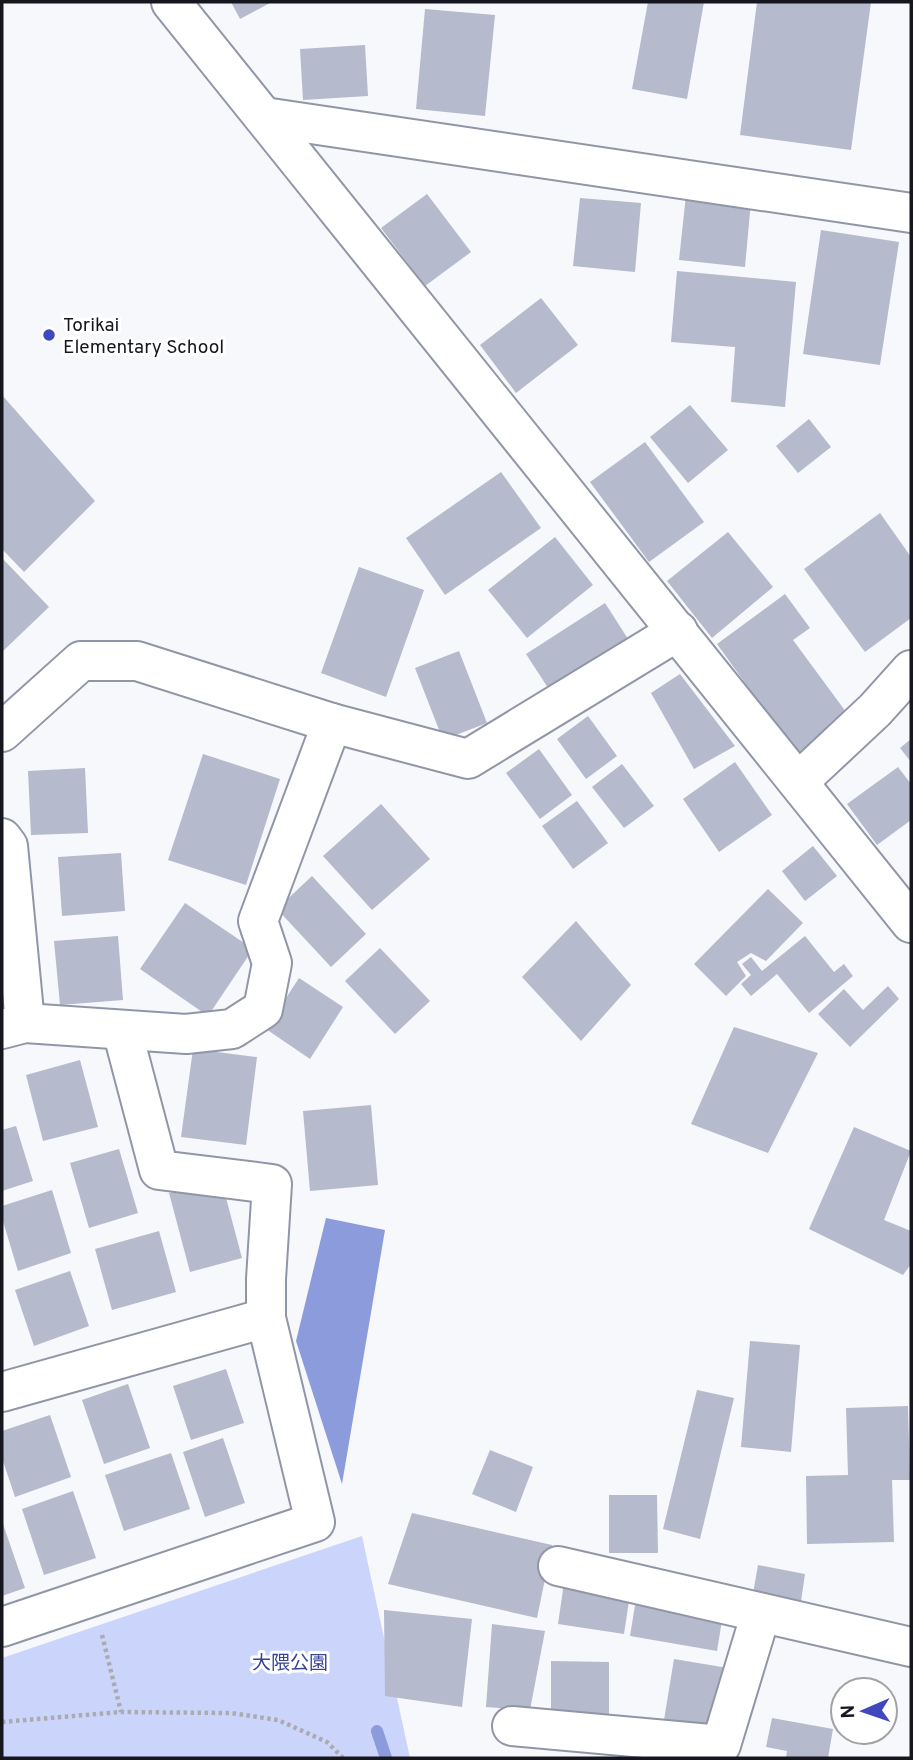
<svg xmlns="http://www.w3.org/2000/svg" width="913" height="1760" font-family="Overpass,'Noto Sans JP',sans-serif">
<rect width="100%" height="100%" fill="#f7f8fb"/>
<polygon fill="#cbd5fc" points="362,1536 410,1758 2,1758 2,1658"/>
<polygon fill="#8c9bdc" points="326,1218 385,1230 342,1484 296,1341"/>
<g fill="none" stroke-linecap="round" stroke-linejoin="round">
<polyline stroke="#8c9bdc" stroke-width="12" points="377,1731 386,1758"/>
</g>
<g fill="#b5bacc">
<polygon points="231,2 272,2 240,19"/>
<polygon points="648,2 704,2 687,99 632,89"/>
<polygon points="757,2 871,2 851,150 740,135"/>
<polygon points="425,9 495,15 485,116 416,109"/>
<polygon points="365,45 368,96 303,100 300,49"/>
<polygon points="427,194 471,252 425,286 381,228"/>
<polygon points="686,195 751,201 745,267 679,260"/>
<polygon points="580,198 641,203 635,272 573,266"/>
<polygon points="821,230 899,242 880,365 803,354"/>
<polygon points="677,271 796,282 785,407 731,402 735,347 671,342"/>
<polygon points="541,298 578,345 516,393 480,345"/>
<polygon points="2,395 95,501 24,572 2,549"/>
<polygon points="690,405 728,450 688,483 650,437"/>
<polygon points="809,419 831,447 798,473 776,446"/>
<polygon points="645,442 704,522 649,562 590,482"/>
<polygon points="501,472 541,528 445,595 406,538"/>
<polygon points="880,513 911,557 911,618 865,652 804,569"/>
<polygon points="728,532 773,587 712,638 667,581"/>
<polygon points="555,537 593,585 527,638 488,590"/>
<polygon points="2,558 49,607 2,652"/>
<polygon points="359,567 424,590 386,697 321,673"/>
<polygon points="785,594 810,628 793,640 849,716 796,754 717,644"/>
<polygon points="605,603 630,642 552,694 526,654"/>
<polygon points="459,651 487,723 443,740 415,668"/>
<polygon points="680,674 735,746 694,769 651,693"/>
<polygon points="588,716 617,756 586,779 557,739"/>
<polygon points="911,739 911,762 900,748"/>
<polygon points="539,749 572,795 540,819 506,773"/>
<polygon points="203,754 280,779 246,885 168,860"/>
<polygon points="735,762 772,815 719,852 683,799"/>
<polygon points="622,764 654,806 624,828 592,787"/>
<polygon points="898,767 911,784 911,820 877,845 847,804"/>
<polygon points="85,768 88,833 31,835 28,771"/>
<polygon points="577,801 608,843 573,869 542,826"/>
<polygon points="381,804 430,859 372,910 323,856"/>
<polygon points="813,846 837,876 805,901 782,871"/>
<polygon points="121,853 125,911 62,916 58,857"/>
<polygon points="312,876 366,934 331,967 277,909"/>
<polygon points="768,889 803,923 766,961 751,953 737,962 746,976 726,996 694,964"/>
<polygon points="185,903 253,949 208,1016 140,969"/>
<polygon points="576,921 631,985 581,1041 522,977"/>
<polygon points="118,936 123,1000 60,1005 54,941"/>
<polygon points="805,936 834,972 844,964 853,976 809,1013 777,974 751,996 741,984 751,975 742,964 751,957 762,971"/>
<polygon points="380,948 430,1001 395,1034 345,981"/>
<polygon points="299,978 343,1007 310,1059 266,1029"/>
<polygon points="888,986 899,999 850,1047 818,1014 844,989 863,1010"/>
<polygon points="734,1027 818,1053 768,1153 691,1124"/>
<polygon points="193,1049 257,1057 246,1145 181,1137"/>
<polygon points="80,1060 98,1127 43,1141 26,1075"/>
<polygon points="371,1105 378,1185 310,1191 303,1111"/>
<polygon points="16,1126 33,1181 2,1191 2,1130"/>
<polygon points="854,1127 911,1151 884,1220 911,1231 911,1264 903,1275 809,1229"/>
<polygon points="119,1149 138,1213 89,1228 70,1163"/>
<polygon points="221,1179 242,1258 190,1272 169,1193"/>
<polygon points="52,1190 71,1253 18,1271 2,1218 2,1206"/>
<polygon points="159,1231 176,1292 112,1310 95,1249"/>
<polygon points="70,1271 89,1326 34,1346 15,1290"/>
<polygon points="750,1341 800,1345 791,1452 741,1447"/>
<polygon points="226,1369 244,1423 191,1440 173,1386"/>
<polygon points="128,1384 150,1448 104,1464 82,1400"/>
<polygon points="697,1390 734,1398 700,1539 663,1529"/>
<polygon points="908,1406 910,1480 892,1480 894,1542 807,1544 806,1476 848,1475 846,1408"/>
<polygon points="50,1415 71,1477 15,1497 2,1458 2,1431"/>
<polygon points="223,1438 245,1503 205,1517 183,1452"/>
<polygon points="490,1450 533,1467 516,1512 472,1494"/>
<polygon points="171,1453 190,1509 124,1531 105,1475"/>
<polygon points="73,1491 96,1558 44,1575 22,1509"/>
<polygon points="609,1495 657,1495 658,1553 609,1553"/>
<polygon points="412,1513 552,1545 537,1618 388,1584"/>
<polygon points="2,1521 25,1588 2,1596"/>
<polygon points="758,1565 805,1574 800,1608 752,1599"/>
<polygon points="564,1583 630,1594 624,1634 558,1624"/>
<polygon points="636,1599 723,1614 717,1651 630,1636"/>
<polygon points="384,1610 472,1619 462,1707 385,1696"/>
<polygon points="492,1624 545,1631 530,1710 486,1707"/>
<polygon points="674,1659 728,1668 717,1735 663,1726"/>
<polygon points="551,1661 609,1662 609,1720 551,1720"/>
<polygon points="772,1718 833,1729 828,1758 786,1758 787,1751 766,1747"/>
</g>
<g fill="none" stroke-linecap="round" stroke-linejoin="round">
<g stroke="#9196a7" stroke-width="42">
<g id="street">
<polyline points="171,2 911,923"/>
<polyline points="264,117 911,213"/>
<polyline points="2,732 81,661 137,661 332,723 468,759 678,631"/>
<polyline points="798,782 875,710 911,670"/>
<polyline points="2,838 8,846 25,1023"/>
<polyline points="2,1029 25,1023 186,1034 232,1029 263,1009 272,963 258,921 332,723"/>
<polyline points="2,1392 266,1318"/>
<polyline points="558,1566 911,1647"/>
<polyline points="2,1627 315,1522 266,1318 266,1279 272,1184 159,1170 122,1030"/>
<polyline points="512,1726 721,1745 761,1613"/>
</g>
</g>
<g stroke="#aaabaf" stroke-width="4.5" stroke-dasharray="3.5 3.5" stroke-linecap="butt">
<polyline points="102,1635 121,1712"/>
<polyline points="2,1722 121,1712 231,1713 278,1720 327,1742 343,1758"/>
</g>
<use href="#street" stroke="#fff" stroke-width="38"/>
</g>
<circle fill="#3f48bd" stroke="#fff" stroke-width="2.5" cx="49" cy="335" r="7"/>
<g text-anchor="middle" stroke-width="6" stroke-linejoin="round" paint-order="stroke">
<g font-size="19" fill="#16171e" stroke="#fff" text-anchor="start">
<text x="63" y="331">Torikai<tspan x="63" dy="22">Elementary School</tspan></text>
</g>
<g font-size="19" fill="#3a4493" stroke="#fff">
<text x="290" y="1669">大隈公園</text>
</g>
</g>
<rect width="913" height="1760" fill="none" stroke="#16171e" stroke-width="7"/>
<g transform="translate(864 1711) rotate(268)"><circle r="33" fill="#ffffff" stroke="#a2a2a5" stroke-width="2"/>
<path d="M0-5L12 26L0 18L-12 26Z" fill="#3f48bd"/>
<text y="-10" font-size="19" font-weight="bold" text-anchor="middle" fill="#16171e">N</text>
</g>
</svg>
